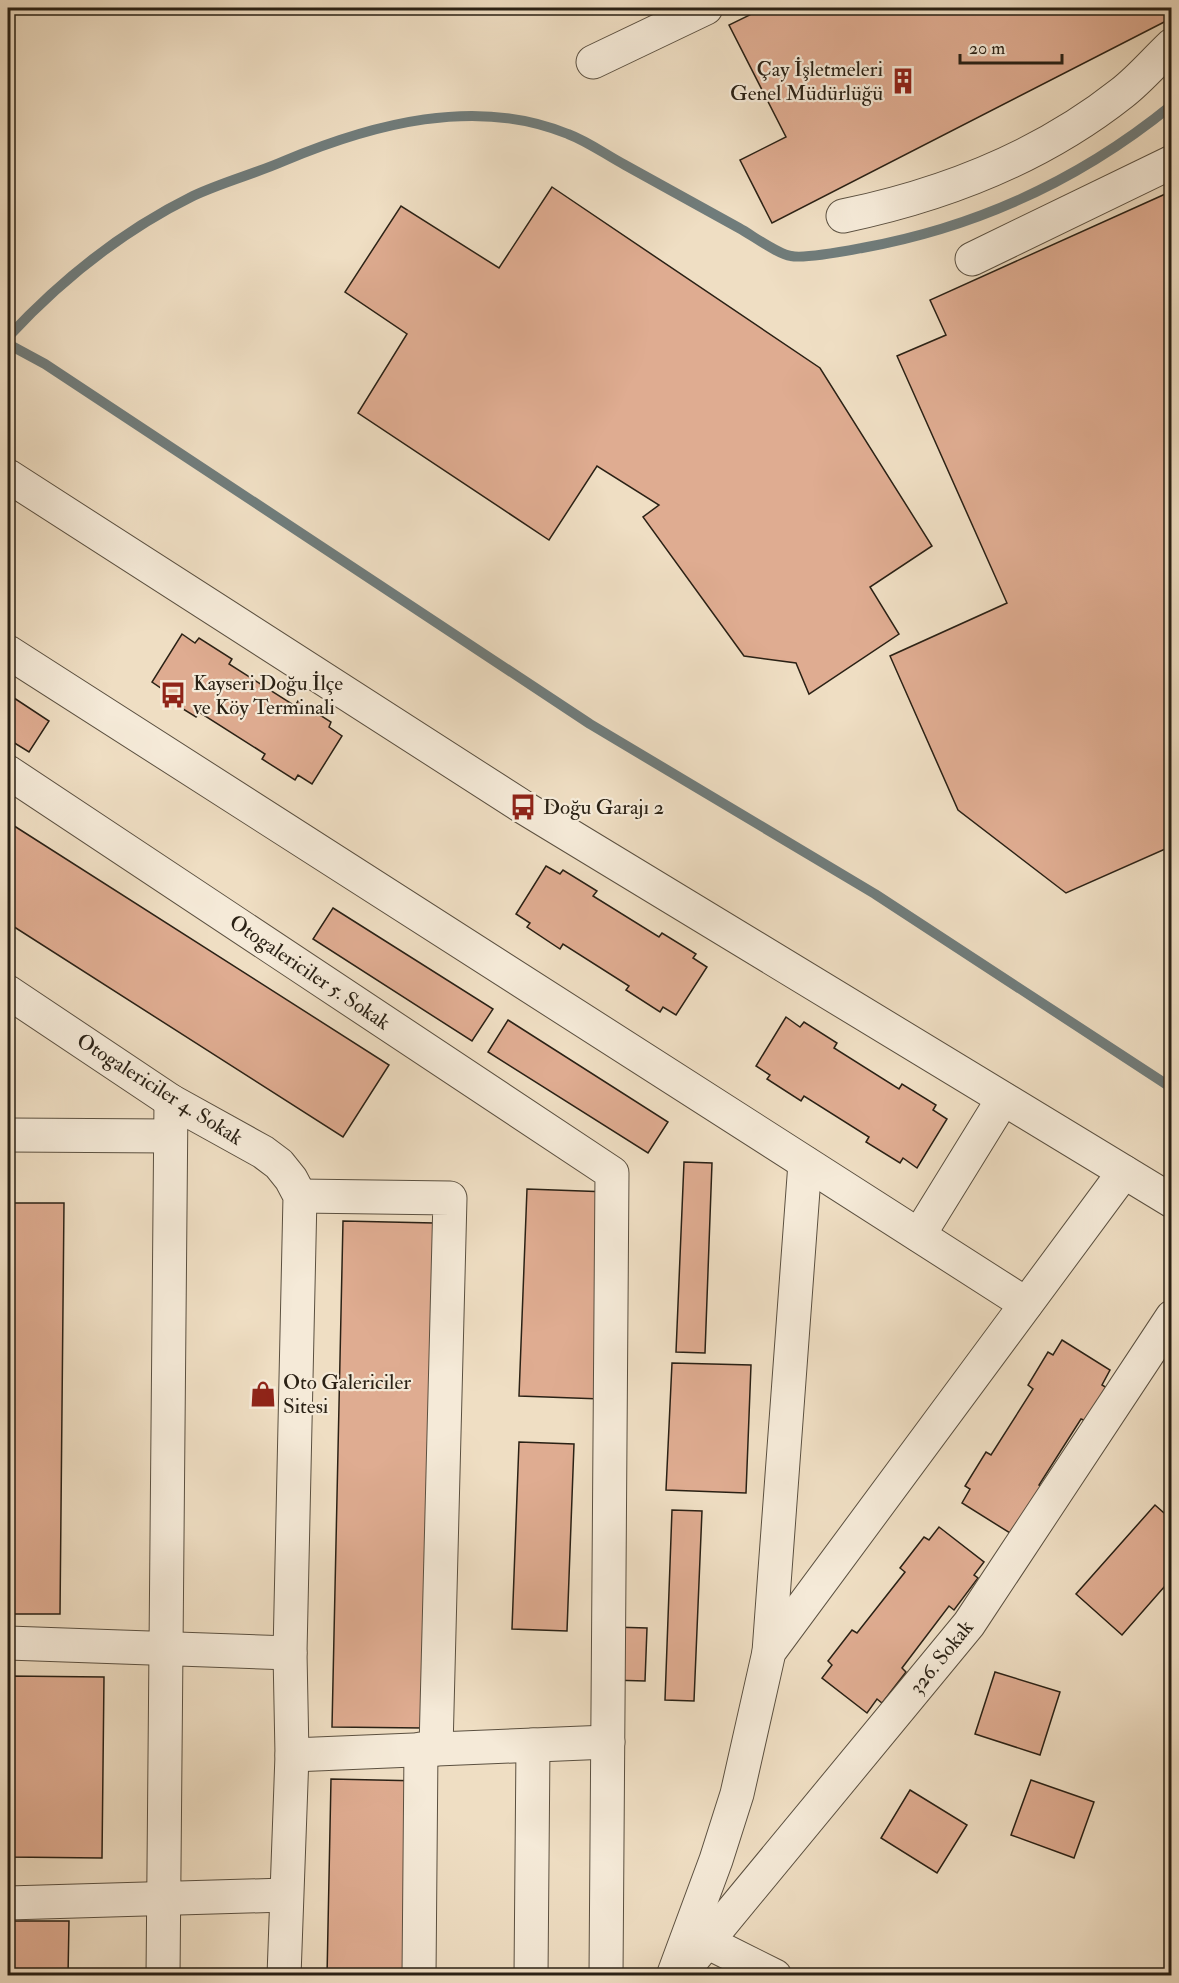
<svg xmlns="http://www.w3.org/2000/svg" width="1179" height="1983" font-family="'IM FELL Double Pica',serif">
<rect width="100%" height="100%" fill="#efdec3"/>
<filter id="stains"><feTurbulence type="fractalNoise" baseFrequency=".00333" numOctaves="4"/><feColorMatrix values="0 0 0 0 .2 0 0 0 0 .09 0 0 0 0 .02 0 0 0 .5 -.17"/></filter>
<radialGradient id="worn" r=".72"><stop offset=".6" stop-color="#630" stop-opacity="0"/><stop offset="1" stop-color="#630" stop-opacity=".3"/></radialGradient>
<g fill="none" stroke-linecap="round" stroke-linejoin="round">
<g stroke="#707c7b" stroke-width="10">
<path d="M8,337C61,280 122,231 193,196C223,182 254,174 284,161C372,124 476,96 568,134C589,142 606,155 625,165C663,186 701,207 739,228C752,235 777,254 791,256C805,259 846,251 862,248C978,227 1080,180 1172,105"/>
<polyline points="8,344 45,364 590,724 875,894 1172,1088"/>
</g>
</g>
<g fill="#dfac91" stroke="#2a2115" stroke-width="1.5">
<polygon points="764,8 1170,8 1172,18 772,223 740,160 786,137 729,25"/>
<polygon points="552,187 820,368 932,546 870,587 899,634 809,694 796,663 744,656 643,517 659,505 597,466 549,540 358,413 407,334 345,292 401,206 499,268"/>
<polygon points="1172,191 1172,846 1066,893 958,810 890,656 1007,603 897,356 946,335 930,300"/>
<polygon points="182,634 195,643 199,638 232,659 229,664 295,706 298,701 331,722 329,727 342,736 312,784 298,775 295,780 262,759 265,754 199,712 196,717 162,696 165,691 152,682"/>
<polygon points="8,694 49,721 29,752 8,739"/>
<polygon points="8,822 389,1065 343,1137 8,923"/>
<polygon points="546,866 560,874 563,870 597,891 593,896 659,937 662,933 696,954 693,958 707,967 676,1015 663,1007 660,1012 626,990 629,986 563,944 560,949 527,927 530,923 516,914"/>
<polygon points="333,908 493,1009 472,1041 313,939"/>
<polygon points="786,1017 800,1027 804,1022 837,1043 834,1048 899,1089 902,1084 936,1105 933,1110 947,1119 917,1168 903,1158 900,1163 866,1142 869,1137 804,1096 801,1101 767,1079 770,1075 756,1066"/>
<polygon points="508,1020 668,1122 648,1153 488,1052"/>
<polygon points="684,1162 712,1163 705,1353 676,1352"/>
<polygon points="527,1189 609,1192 601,1399 519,1396"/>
<polygon points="8,1203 64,1203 60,1614 8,1614"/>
<polygon points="343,1221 434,1223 423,1728 332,1727"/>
<polygon points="1062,1340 1110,1370 1102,1385 1107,1388 1086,1421 1081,1419 1039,1485 1044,1488 1024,1521 1019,1519 1010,1533 962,1503 970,1489 965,1486 986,1452 991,1455 1033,1389 1028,1385 1048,1352 1053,1355"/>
<polygon points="672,1363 751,1365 746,1493 666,1490"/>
<polygon points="519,1442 574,1444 567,1631 512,1629"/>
<polygon points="1155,1505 1172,1520 1172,1578 1122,1635 1076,1594"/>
<polygon points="672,1510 702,1511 694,1701 665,1700"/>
<polygon points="939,1527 984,1562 974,1575 978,1578 954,1610 949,1606 902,1668 906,1672 882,1703 877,1699 867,1713 822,1678 832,1665 828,1661 852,1630 857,1633 905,1572 900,1568 924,1537 929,1540"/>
<polygon points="612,1627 647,1628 645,1681 610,1680"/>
<polygon points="995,1672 1060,1692 1040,1755 975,1734"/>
<polygon points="8,1676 104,1677 102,1858 8,1857"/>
<polygon points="331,1779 422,1781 417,1976 327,1976"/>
<polygon points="1031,1780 1094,1802 1074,1858 1011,1835"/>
<polygon points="910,1790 967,1825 937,1873 881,1838"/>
<polygon points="8,1921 69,1921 68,1976 8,1976"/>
</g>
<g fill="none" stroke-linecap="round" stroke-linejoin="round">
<g stroke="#5b5040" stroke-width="35">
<g id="street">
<polyline points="593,62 706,8"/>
<path d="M843,216C944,195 1040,158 1122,93C1140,79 1155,61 1172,45"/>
<polyline points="972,259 1172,162"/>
<polyline points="8,476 523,807 1172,1201"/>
<polyline points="8,652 1026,1304"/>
<polyline points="8,772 612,1173 606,1976"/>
<polyline points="8,992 171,1101 263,1152 279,1164 291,1179 300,1196 290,1653 292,1755 284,1976"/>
<polyline points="8,1135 170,1136"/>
<polyline points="300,1196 450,1198 436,1749"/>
<polyline points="919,1235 1003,1099"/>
<polyline points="8,1643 290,1653"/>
<polyline points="769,1652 805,1163"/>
<polyline points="292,1755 608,1742"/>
<polyline points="8,1903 285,1895"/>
<polyline points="707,1942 775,1976"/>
<polyline points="687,1966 969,1624 1172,1317"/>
<polyline points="163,1976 171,1101"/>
<polyline points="419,1976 421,1749"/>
<polyline points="531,1976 533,1745"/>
<polyline points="673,1976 716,1860 737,1794 769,1652 1124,1172"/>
</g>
</g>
<use href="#street" stroke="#f5ead8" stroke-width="33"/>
</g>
<defs>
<g id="building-bare" transform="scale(2.07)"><path d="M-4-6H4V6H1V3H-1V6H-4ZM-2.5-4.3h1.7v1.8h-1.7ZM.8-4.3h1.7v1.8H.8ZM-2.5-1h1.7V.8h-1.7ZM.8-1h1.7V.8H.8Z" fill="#8f2418" stroke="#f5ead8" stroke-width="2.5" paint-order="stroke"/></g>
<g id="bus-bare" transform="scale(2.07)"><path d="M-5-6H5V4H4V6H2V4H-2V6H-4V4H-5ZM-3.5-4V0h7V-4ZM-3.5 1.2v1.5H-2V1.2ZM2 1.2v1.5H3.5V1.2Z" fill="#8f2418" stroke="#f5ead8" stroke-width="2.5" paint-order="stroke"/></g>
<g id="shop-bare" transform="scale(2.07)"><path d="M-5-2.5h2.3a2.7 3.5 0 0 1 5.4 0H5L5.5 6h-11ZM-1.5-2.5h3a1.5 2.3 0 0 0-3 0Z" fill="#8f2418" stroke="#f5ead8" stroke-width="2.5" paint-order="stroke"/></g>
</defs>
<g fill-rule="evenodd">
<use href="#building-bare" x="903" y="81"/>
<use href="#bus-bare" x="173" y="695"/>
<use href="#bus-bare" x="523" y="807"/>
<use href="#shop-bare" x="263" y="1394"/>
</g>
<g text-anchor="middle" stroke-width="4.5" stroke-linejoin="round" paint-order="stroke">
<g font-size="21" fill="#2a2115" stroke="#f5ead8" text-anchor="start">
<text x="883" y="76" text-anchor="end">Çay İşletmeleri<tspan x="883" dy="24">Genel Müdürlüğü</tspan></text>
<text x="193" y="690">Kayseri Doğu İlçe<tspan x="193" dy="24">ve Köy Terminali</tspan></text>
<text x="543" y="814">Doğu Garajı 2</text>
<text x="283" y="1389">Oto Galericiler<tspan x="283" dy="24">Sitesi</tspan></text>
</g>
<g font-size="21" fill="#2a2115" stroke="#f5ead8">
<text transform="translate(310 972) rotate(34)" y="7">Otogalericiler 5. Sokak</text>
<text transform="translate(160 1089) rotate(32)" y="7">Otogalericiler 4. Sokak</text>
<text transform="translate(941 1657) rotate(-51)" y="7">326. Sokak</text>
</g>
</g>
<rect width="1179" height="1983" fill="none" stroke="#efdec3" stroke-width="30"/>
<rect x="9" y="9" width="1161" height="1965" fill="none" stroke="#2a2115" stroke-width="3"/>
<rect x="15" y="15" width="1149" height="1953" fill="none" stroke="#2a2115" stroke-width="1.5"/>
<path d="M960 54v9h102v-9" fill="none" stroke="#2a2115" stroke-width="3"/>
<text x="969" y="54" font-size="18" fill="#2a2115" stroke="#f5ead8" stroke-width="4.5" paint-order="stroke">20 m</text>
<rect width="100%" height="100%" filter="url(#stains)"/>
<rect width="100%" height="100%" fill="url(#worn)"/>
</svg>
